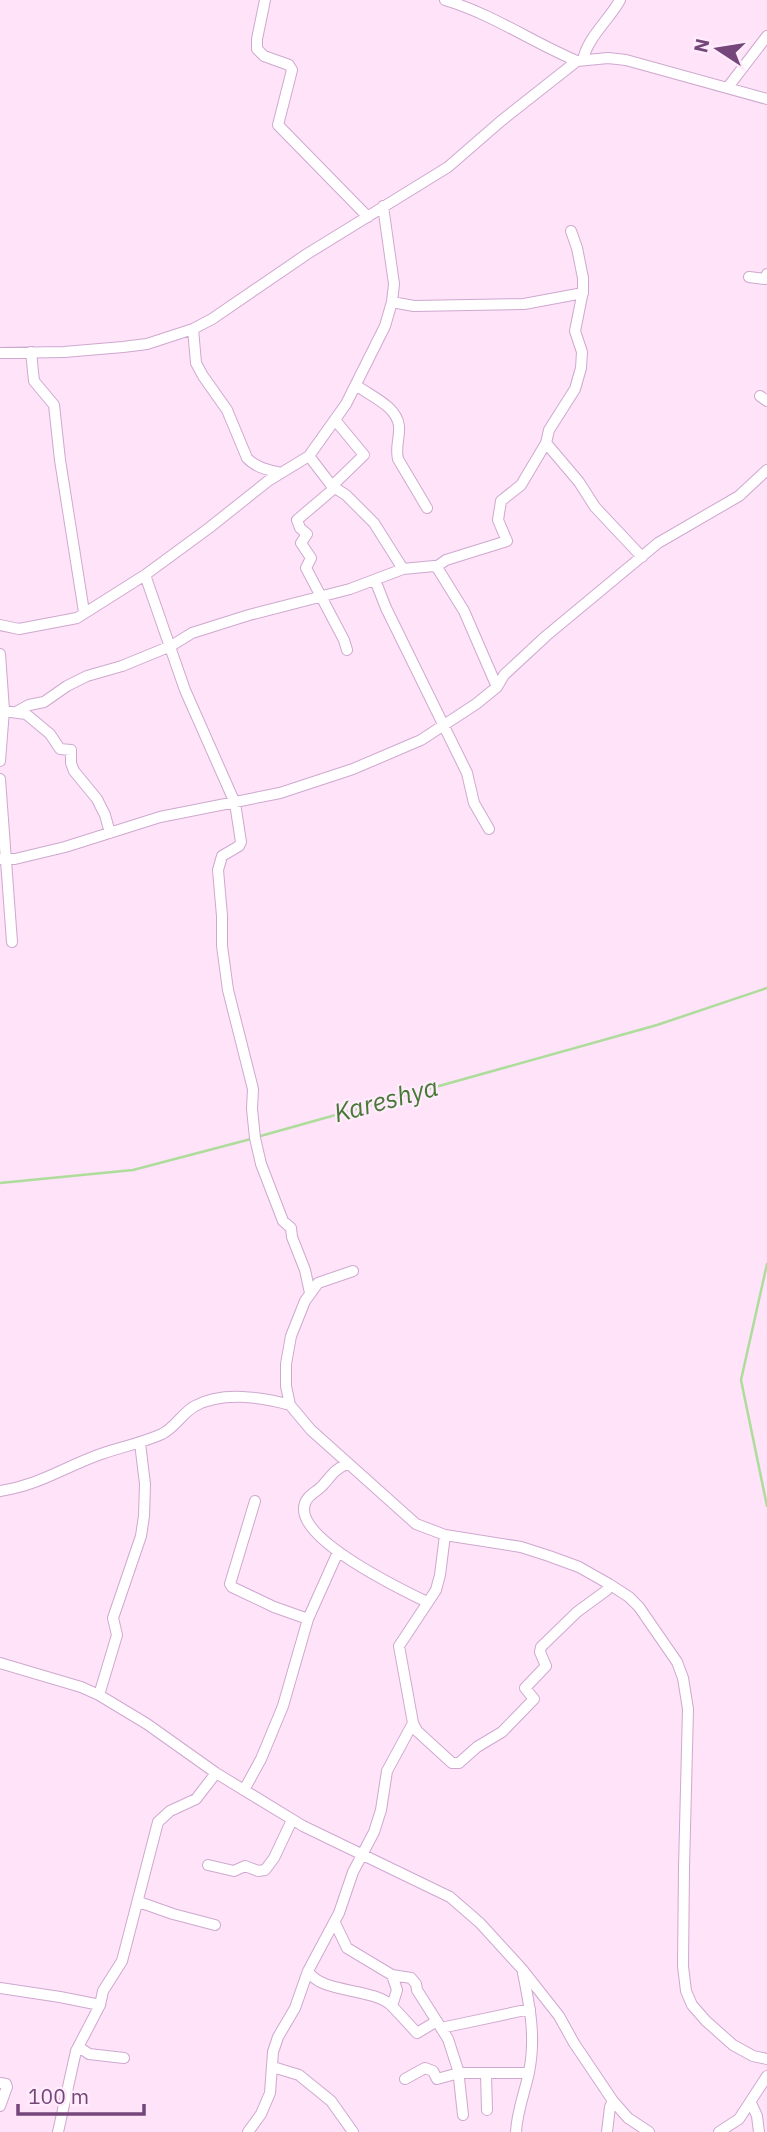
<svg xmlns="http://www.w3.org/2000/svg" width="767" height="2132" font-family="'IBM Plex Sans',sans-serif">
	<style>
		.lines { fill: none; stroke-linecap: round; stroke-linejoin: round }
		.stream { stroke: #addc9b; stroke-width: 2.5 }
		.minor-casing { stroke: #cfa8cf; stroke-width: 12 }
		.minor { stroke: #fff; stroke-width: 10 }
		.labels { text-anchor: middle; stroke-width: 5; stroke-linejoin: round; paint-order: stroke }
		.water-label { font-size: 26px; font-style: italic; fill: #487836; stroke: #ffebfc }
	</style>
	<rect width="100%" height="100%" fill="#fee3f9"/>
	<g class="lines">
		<path class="stream" d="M257 1137 657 1025 767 988
			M0 1183 133 1170 251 1139
			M767 1264 741 1380 767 1506"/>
		<defs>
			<path id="minor" d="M265 0 257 39V49L264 56 289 65 292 70 278 125 368 217
				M445 0C492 14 532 42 577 61
				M583 60C587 38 609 20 620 0
				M728 87 767 36
				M571 231 577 248 583 278V291L575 331 582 352 581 368 575 389 549 430 546 443 579 482 595 507 642 557
				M749 277 765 279 767 274
				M392 302 414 306 524 304 583 293
				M193 329 196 363 203 376 227 410 247 458C256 468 269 470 281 473
				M31 352 34 381 54 405 60 460 84 612
				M0 353 64 352 123 347 147 344 193 329 212 319 307 254 448 167 501 121 577 61 608 58 626 60 767 99
				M356 385C370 396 397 406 399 426 400 438 395 447 398 459L427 508
				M760 396 767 401
				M335 420 364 455 332 486 331 491 297 520 300 528 307 534 301 543 311 558 306 568 344 640 347 650
				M309 456 332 486 346 495 374 523 403 569 434 566 438 569 464 611 497 687
				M436 567 446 560 507 541 498 520 501 501 521 485 546 443
				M145 575 185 690 235 803 241 842 239 846 222 856 218 870 222 916V946L228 990 253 1089 252 1109 255 1138 261 1164 283 1221 291 1228 292 1237 305 1270 310 1293
				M375 580 386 608 467 773 474 803 489 829
				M0 625 19 629 77 618 145 575 209 528 268 481 309 456 346 404 385 326 392 302 394 284 383 206
				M0 654 4 710 0 761
				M4 711 26 714 50 734 60 749 71 750V763L74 771 97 799 105 815 110 833
				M18 711 29 705 44 702 67 686 87 676 122 666 171 646 192 633 249 615 350 589 403 569
				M0 779 12 942
				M0 859H15L65 847 160 817 280 793 353 769 421 740 476 704 497 687 504 675 546 636 658 543 739 496 767 470
				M353 1271 318 1283 305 1301 291 1336 286 1364V1386L290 1405 311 1430 416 1524 445 1535 521 1547 549 1556 579 1567 609 1584 629 1597 639 1607 677 1662 683 1678 688 1709 684 1868 683 1966 686 1991 692 2005 706 2021 733 2045 753 2056 767 2059
				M347 1464C335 1469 332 1475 323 1485 316 1493 304 1496 304 1509 303 1542 400 1589 427 1602
				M0 1491C40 1485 64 1467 101 1454 121 1447 142 1443 162 1434 176 1427 182 1413 195 1406 222 1391 262 1397 290 1405
				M255 1501 230 1584 232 1587 274 1607 308 1619
				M0 1663 81 1687 99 1695 147 1724 216 1773 303 1826 450 1897 480 1923 522 1969 559 2016 574 2043 613 2101 628 2118 649 2132
				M99 1695 117 1635 113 1618 141 1536 144 1516 145 1484 140 1443
				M413 1723 417 1731 452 1763H459L477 1747 502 1732 534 1699 525 1688 546 1666 540 1652 541 1647 577 1612 607 1590 609 1584
				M244 1790 261 1759 283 1706 308 1619 338 1552
				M208 1865 234 1871 245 1866 258 1871 265 1870 274 1858 292 1820
				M139 1902 173 1914 215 1925
				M335 1923 347 1948 392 1975 411 1978 416 1984 417 1990 448 2039 459 2073H529
				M308 1971C321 1994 372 1987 392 2006
				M392 1975 397 1990 392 2006 417 2033 437 2021
				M0 1988 60 1997 100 2005
				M441 2028 530 2009
				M79 2047 89 2054 124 2058
				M273 2067 299 2075 331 2101 353 2132
				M460 2074 459 2078 463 2115
				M486 2074 487 2110
				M405 2079 425 2068 433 2071 437 2079 459 2073
				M0 2083 6 2084 7 2087 0 2106
				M751 2103 757 2116 759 2132
				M58 2132 76 2051 100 2005 103 1991 122 1961 158 1822 170 1811 196 1799 216 1773
				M248 2132 261 2114 270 2093 273 2052 278 2037 295 2008 308 1971 339 1913 353 1872 374 1832 381 1810 387 1771 413 1723 399 1646 436 1590 440 1575 445 1535
				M516 2132C517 2111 525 2092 529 2072 536 2038 530 2007 523 1973
				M607 2132 610 2107 613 2101
				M719 2132 739 2119 767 2076"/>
		</defs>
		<use href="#minor" class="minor-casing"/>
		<use href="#minor" class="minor"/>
	</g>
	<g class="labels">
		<g class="water-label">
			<text transform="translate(386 1100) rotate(-15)" y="9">Kareshya</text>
		</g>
	</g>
	<g transform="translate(718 49) rotate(282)" stroke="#ffebfc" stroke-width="5" paint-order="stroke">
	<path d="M0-5L12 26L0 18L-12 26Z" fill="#754679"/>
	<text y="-10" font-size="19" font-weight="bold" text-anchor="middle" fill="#754679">N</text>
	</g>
	<path d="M18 2104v10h126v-10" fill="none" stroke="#754679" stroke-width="3.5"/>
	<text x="28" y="2104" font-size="21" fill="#754679" stroke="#ffebfc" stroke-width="5" paint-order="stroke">100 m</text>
</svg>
